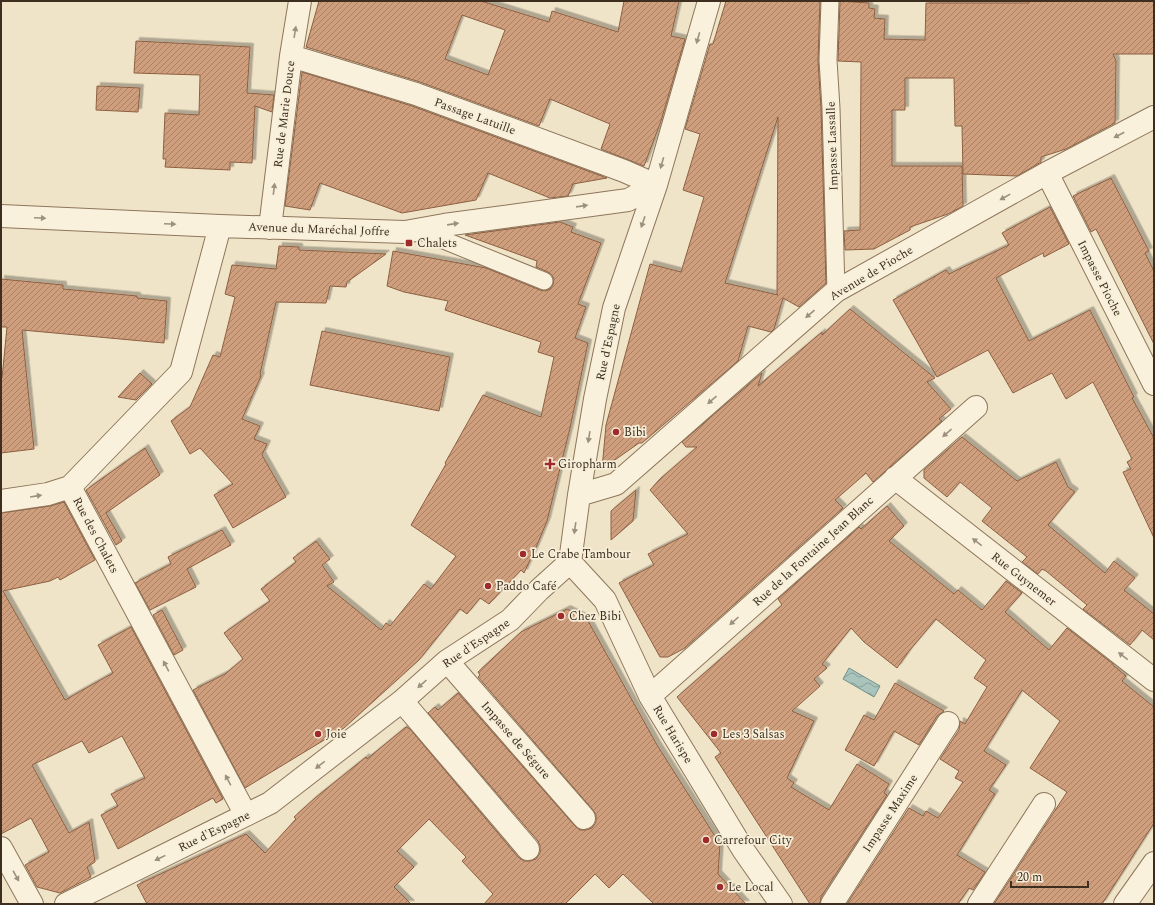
<svg xmlns="http://www.w3.org/2000/svg" width="1155" height="905" font-family="Spectral,serif">
	<style>
		.water { fill: url(#water-waves); stroke: #6f938a }
		.building { fill: url(#building-hatch); stroke: #8d5f41; fill-rule: evenodd; filter: url(#shadow) }
		.lines { fill: none; stroke-linecap: round; stroke-linejoin: round }
		.pedestrian-casing { stroke: #8d765c; stroke-width: 19 }
		.minor-casing { stroke: #8d765c; stroke-width: 24 }
		.pedestrian { stroke: #faf1dc; stroke-width: 17 }
		.minor { stroke: #faf1dc; stroke-width: 22 }
		.oneway { fill: #9c907e }
		.poi-dot { fill: #9e2a2b; stroke: #f7eed8; stroke-width: 1.5 }
		.labels { text-anchor: middle; stroke-width: 3.5; stroke-linejoin: round; paint-order: stroke }
		.street-label { font-size: 12px; fill: #3d2e20; stroke: #f7eed8 }
		.poi-label { font-size: 12px; fill: #3d2e20; stroke: #f7eed8; text-anchor: start }
	</style>
	<defs>
		<pattern id="water-waves" width="16" height="10" patternUnits="userSpaceOnUse"><rect width="16" height="10" fill="#a9c4bc"/><path d="M0 5q4-4 8 0t8 0" fill="none" stroke="#8ba098"/></pattern>
		<pattern id="building-hatch" width="6" height="6" patternUnits="userSpaceOnUse"><rect width="6" height="6" fill="#cf9f7d"/><path d="M-1 1l2-2M0 6l6-6M5 7l2-2" fill="none" stroke="#a98266"/></pattern>
		<filter id="shadow"><feDropShadow dx="3.5" dy="-3.5" stdDeviation="0" flood-color="#0004"/></filter>
	</defs>
	<rect width="100%" height="100%" fill="#f0e4c8"/>
	<path class="water" d="M849 668 880 686 874 697 843 679Z"/>
	<path class="building" d="M319 1H481L549 22 552 11 618 32 624 1H679L671 36 685 39 661 121 644 166 601 149 610 124 550 99 539 126 420 82 306 47ZM462 15 505 30 488 75 445 59Z
		M726 1H820L818 61 821 108 826 283 799 307 783 298 774 329 771 332 748 326 738 361 642 443H639L602 469 606 425 650 264 681 272 704 197 683 190 700 134 685 129 710 44H713ZM778 117 777 294 778 295 725 283Z
		M840 1 869 3V8L875 9 874 18 885 19 884 39 925 40 926 3H1029V1H1154V54H1113L1116 61 1115 123 1066 149 1041 157V162L1017 176 963 174 962 126H955L954 78H905V110H892V166H962L963 206 948 214 910 227V230L874 249 845 250 844 231 860 230 861 62 838 61Z
		M136 41 250 47 247 93 274 95 272 112 255 106 252 163 230 162V170L165 167 166 159H163L165 113 199 115 200 75 134 73Z
		M302 72 412 106 607 178 573 184 568 196 550 198 488 173 476 200 402 213 320 183 310 210 285 206Z
		M97 86 140 88 138 112 96 110Z
		M1111 178 1149 251 1145 253 1154 271V344L1096 229 1091 232 1073 196Z
		M1050 207 1069 244 1044 257 1043 253 996 278 1029 341 1090 310 1134 397 1132 398 1154 438V538L1123 472 1131 469 1127 462 1132 459 1093 382 1066 399 1052 373 1013 393 988 350 937 377 893 300 946 270 949 274 1009 245 1002 233Z
		M560 222 573 227 571 232 601 243 578 304 586 307 575 338 588 343 570 428 547 521 537 545 524 573 521 570 489 604 480 598 467 614 460 609 419 660 344 728 245 788 193 690 225 674 243 659 224 633 270 601 261 589 296 562 293 558 316 541 330 559 322 565 334 582 327 586 381 630 386 623 390 626 424 584 431 589 456 556 411 525 446 464 445 463 483 395 541 417 554 357 538 352 541 342 445 310 448 301 404 292 387 286 393 251 486 268 540 290 546 291 550 289 553 285 554 279 552 275 548 272 536 267 537 261 465 235Z
		M279 246 299 247V250L386 254 347 282 346 287 330 286 326 303 276 302 260 374 261 376 242 419 260 426 254 439 267 444 262 455 286 497 233 528 214 495 233 484 200 448 190 454 171 421 190 407 213 355 220 357 235 297 225 294 232 265 276 269Z
		M1 279 63 285V289L137 296V298L167 301 164 343 22 330 34 449 1 453V378H2L7 327H1Z
		M850 309 935 378 927 382 951 409 939 419 942 421 873 482 866 473 835 500 843 508 685 648 668 657H660L619 583 654 565 648 554 688 534 650 490 660 479 697 447H686L682 442 762 373 758 386 822 332V335Z
		M322 331 450 357 439 411 310 385Z
		M140 373 152 384 136 400 118 397Z
		M962 437 1017 481 1056 462 1068 487 1075 492 1048 525 1105 573 1114 561 1135 578 1124 590 1154 614V640L1142 630 1130 645 1083 609 1087 605 1046 571 1042 569 1038 574 1022 562 1027 557 982 521 992 508 960 482 947 497 924 478V470Z
		M145 448 160 475 106 513 122 541 116 545 86 490Z
		M636 490 633 521 611 540V511Z
		M64 502 95 560 60 580 58 577 50 581 3 591 65 700 113 673 98 645 131 627 223 799 216 803 213 798 118 849 101 815 118 806 111 794 145 778 122 736 89 753 82 741 32 765 69 833 89 822 95 862 87 867 91 877 60 893 37 887 25 865 49 852 31 818 1 834V513L50 506Z
		M887 506 904 526 889 541 954 594 958 590 982 610 1006 581 1022 593 1005 612 1028 632 1049 650 1067 628 1113 664V665L1126 676 1122 681 1154 707V823L1102 904H994L1067 792 1030 768 1060 721 1022 690 984 751 1006 765 989 790 995 794 957 855 985 872 973 890 969 888 958 904H847L909 808 923 816 926 811 938 818 963 782 955 778 959 771 940 759 959 730 960 721 965 724 987 687 974 678 986 660 936 619 909 651 897 668 864 642 851 628 822 664 827 668 814 679 820 686 792 711 814 721 787 778 794 783 791 787 829 810 857 764 889 784 884 793 887 795 821 897 820 904H810L715 757 721 753 677 697 782 605 778 599 859 527 861 529Z
		M222 530 231 545 187 569 196 587 150 610 135 583 171 564 168 557Z
		M567 609 587 619 657 745 720 844 718 874 746 904H654L623 874 609 888 595 874 565 904H484L493 894 462 861 466 857 429 819 397 851 414 867 394 887 411 904H147L137 885 246 834 265 853 296 819 294 817 315 798 366 757 367 759 406 727 410 729 518 857 524 861H530L536 859 540 853V846L538 841 428 713 435 707 438 710 458 693 575 826 580 830H586L592 828 596 822V815L593 810 478 677 480 675 478 672 521 632Z
		M162 610 183 650 174 655 153 615Z
		M895 683 944 711 937 716 919 745 894 731 874 766 845 750 864 715 874 720Z"/>
	<g class="lines">
		<defs>
			<path id="pedestrian" d="M830 1 828 60 831 108 836 291
				M419 230 544 281"/>
			<path id="minor" d="M291 56 416 94 624 171 656 185
				M1047 173 1154 384
				M1 216 220 226 405 232 444 225 628 200 656 185
				M270 228 291 56 300 1
				M895 478 1154 680
				M70 487 246 815
				M579 495 616 484 836 291 1047 173 1154 117
				M1 501 48 494 70 487 181 372 220 226
				M570 562 605 600 650 696 744 851 781 904
				M447 661 584 818
				M650 696 976 407
				M402 701 528 849
				M1 848 32 904
				M66 904 270 803 402 701 447 661 510 620 539 590 570 562 579 495 595 399 614 308 656 185 709 1
				M832 904 948 723
				M979 904 1044 804
				M1125 904 1154 863"/>
		</defs>
		<use href="#pedestrian" class="pedestrian-casing"/>
		<use href="#minor" class="minor-casing"/>
		<use href="#pedestrian" class="pedestrian"/>
		<use href="#minor" class="minor"/>
	</g>
	<defs><path id="oneway-solid" d="M-6-.8H1V-3.2L6.5 0L1 3.2V.8H-6Z"/></defs>
	<g class="oneway">
		<use href="#oneway-solid" transform="translate(295 32) rotate(-81)"/>
		<use href="#oneway-solid" transform="translate(698 38) rotate(106)"/>
		<use href="#oneway-solid" transform="translate(1119 135) rotate(152)"/>
		<use href="#oneway-solid" transform="translate(662 163) rotate(106)"/>
		<use href="#oneway-solid" transform="translate(274 189) rotate(-83)"/>
		<use href="#oneway-solid" transform="translate(1005 197) rotate(151)"/>
		<use href="#oneway-solid" transform="translate(582 206) rotate(-8)"/>
		<use href="#oneway-solid" transform="translate(40 218) rotate(3)"/>
		<use href="#oneway-solid" transform="translate(643 222) rotate(109)"/>
		<use href="#oneway-solid" transform="translate(170 224) rotate(3)"/>
		<use href="#oneway-solid" transform="translate(453 224) rotate(-8)"/>
		<use href="#oneway-solid" transform="translate(810 314) rotate(139)"/>
		<use href="#oneway-solid" transform="translate(712 400) rotate(139)"/>
		<use href="#oneway-solid" transform="translate(947 433) rotate(139)"/>
		<use href="#oneway-solid" transform="translate(589 437) rotate(99)"/>
		<use href="#oneway-solid" transform="translate(36 496) rotate(-9)"/>
		<use href="#oneway-solid" transform="translate(575 528) rotate(98)"/>
		<use href="#oneway-solid" transform="translate(977 542) rotate(-142)"/>
		<use href="#oneway-solid" transform="translate(734 621) rotate(138)"/>
		<use href="#oneway-solid" transform="translate(1123 656) rotate(-142)"/>
		<use href="#oneway-solid" transform="translate(166 666) rotate(-118)"/>
		<use href="#oneway-solid" transform="translate(422 684) rotate(138)"/>
		<use href="#oneway-solid" transform="translate(320 765) rotate(142)"/>
		<use href="#oneway-solid" transform="translate(228 780) rotate(-118)"/>
		<use href="#oneway-solid" transform="translate(160 858) rotate(154)"/>
		<use href="#oneway-solid" transform="translate(16 876) rotate(61)"/>
	</g>
	<g class="poi-dot">
		<rect x="405" y="239" width="8" height="8" rx="2"/>
		<circle cx="616" cy="432" r="4"/>
		<path d="M548 458h4v4h4v4h-4v4h-4v-4h-4v-4h4z"/>
		<circle cx="523" cy="554" r="4"/>
		<circle cx="488" cy="586" r="4"/>
		<circle cx="561" cy="616" r="4"/>
		<circle cx="318" cy="734" r="4"/>
		<circle cx="714" cy="734" r="4"/>
		<circle cx="706" cy="840" r="4"/>
		<circle cx="720" cy="887" r="4"/>
	</g>
	<g class="labels">
		<g class="street-label">
			<text transform="translate(284 114) rotate(-83)" y="4">Rue de Marie Douce</text>
			<text transform="translate(475 116) rotate(20)" y="4">Passage Latuille</text>
			<text transform="translate(832 146) rotate(-92)" y="4">Impasse Lassalle</text>
			<text transform="translate(319 229) rotate(2)" y="4">Avenue du Maréchal Joffre</text>
			<text transform="translate(871 273) rotate(-31)" y="4">Avenue de Pioche</text>
			<text transform="translate(1100 278) rotate(63)" y="4">Impasse Pioche</text>
			<text transform="translate(608 342) rotate(-78)" y="4">Rue d'Espagne</text>
			<text transform="translate(96 535) rotate(62)" y="4">Rue des Chalets</text>
			<text transform="translate(813 551) rotate(-42)" y="4">Rue de la Fontaine Jean Blanc</text>
			<text transform="translate(1024 579) rotate(38)" y="4">Rue Guynemer</text>
			<text transform="translate(476 643) rotate(-34)" y="4">Rue d'Espagne</text>
			<text transform="translate(673 734) rotate(59)" y="4">Rue Harispe</text>
			<text transform="translate(516 740) rotate(49)" y="4">Impasse de Ségure</text>
			<text transform="translate(890 813) rotate(-57)" y="4">Impasse Maxime</text>
			<text transform="translate(214 831) rotate(-26)" y="4">Rue d'Espagne</text>
		</g>
		<g class="poi-label">
			<text x="417" y="247">Chalets</text>
			<text x="624" y="436">Bibi</text>
			<text x="558" y="468">Giropharm</text>
			<text x="531" y="558">Le Crabe Tambour</text>
			<text x="496" y="590">Paddo Café</text>
			<text x="569" y="620">Chez Bibi</text>
			<text x="326" y="738">Joie</text>
			<text x="722" y="738">Les 3 Salsas</text>
			<text x="714" y="844">Carrefour City</text>
			<text x="728" y="891">Le Local</text>
		</g>
	</g>
	<rect width="1155" height="905" fill="none" stroke="#3d2e20" stroke-width="4"/>
	<path d="M1011 881v6h77v-6" fill="none" stroke="#3d2e20" stroke-width="2"/>
	<text x="1017" y="881" font-size="12" fill="#3d2e20" stroke="#f7eed8" stroke-width="3" paint-order="stroke">20 m</text>
</svg>
